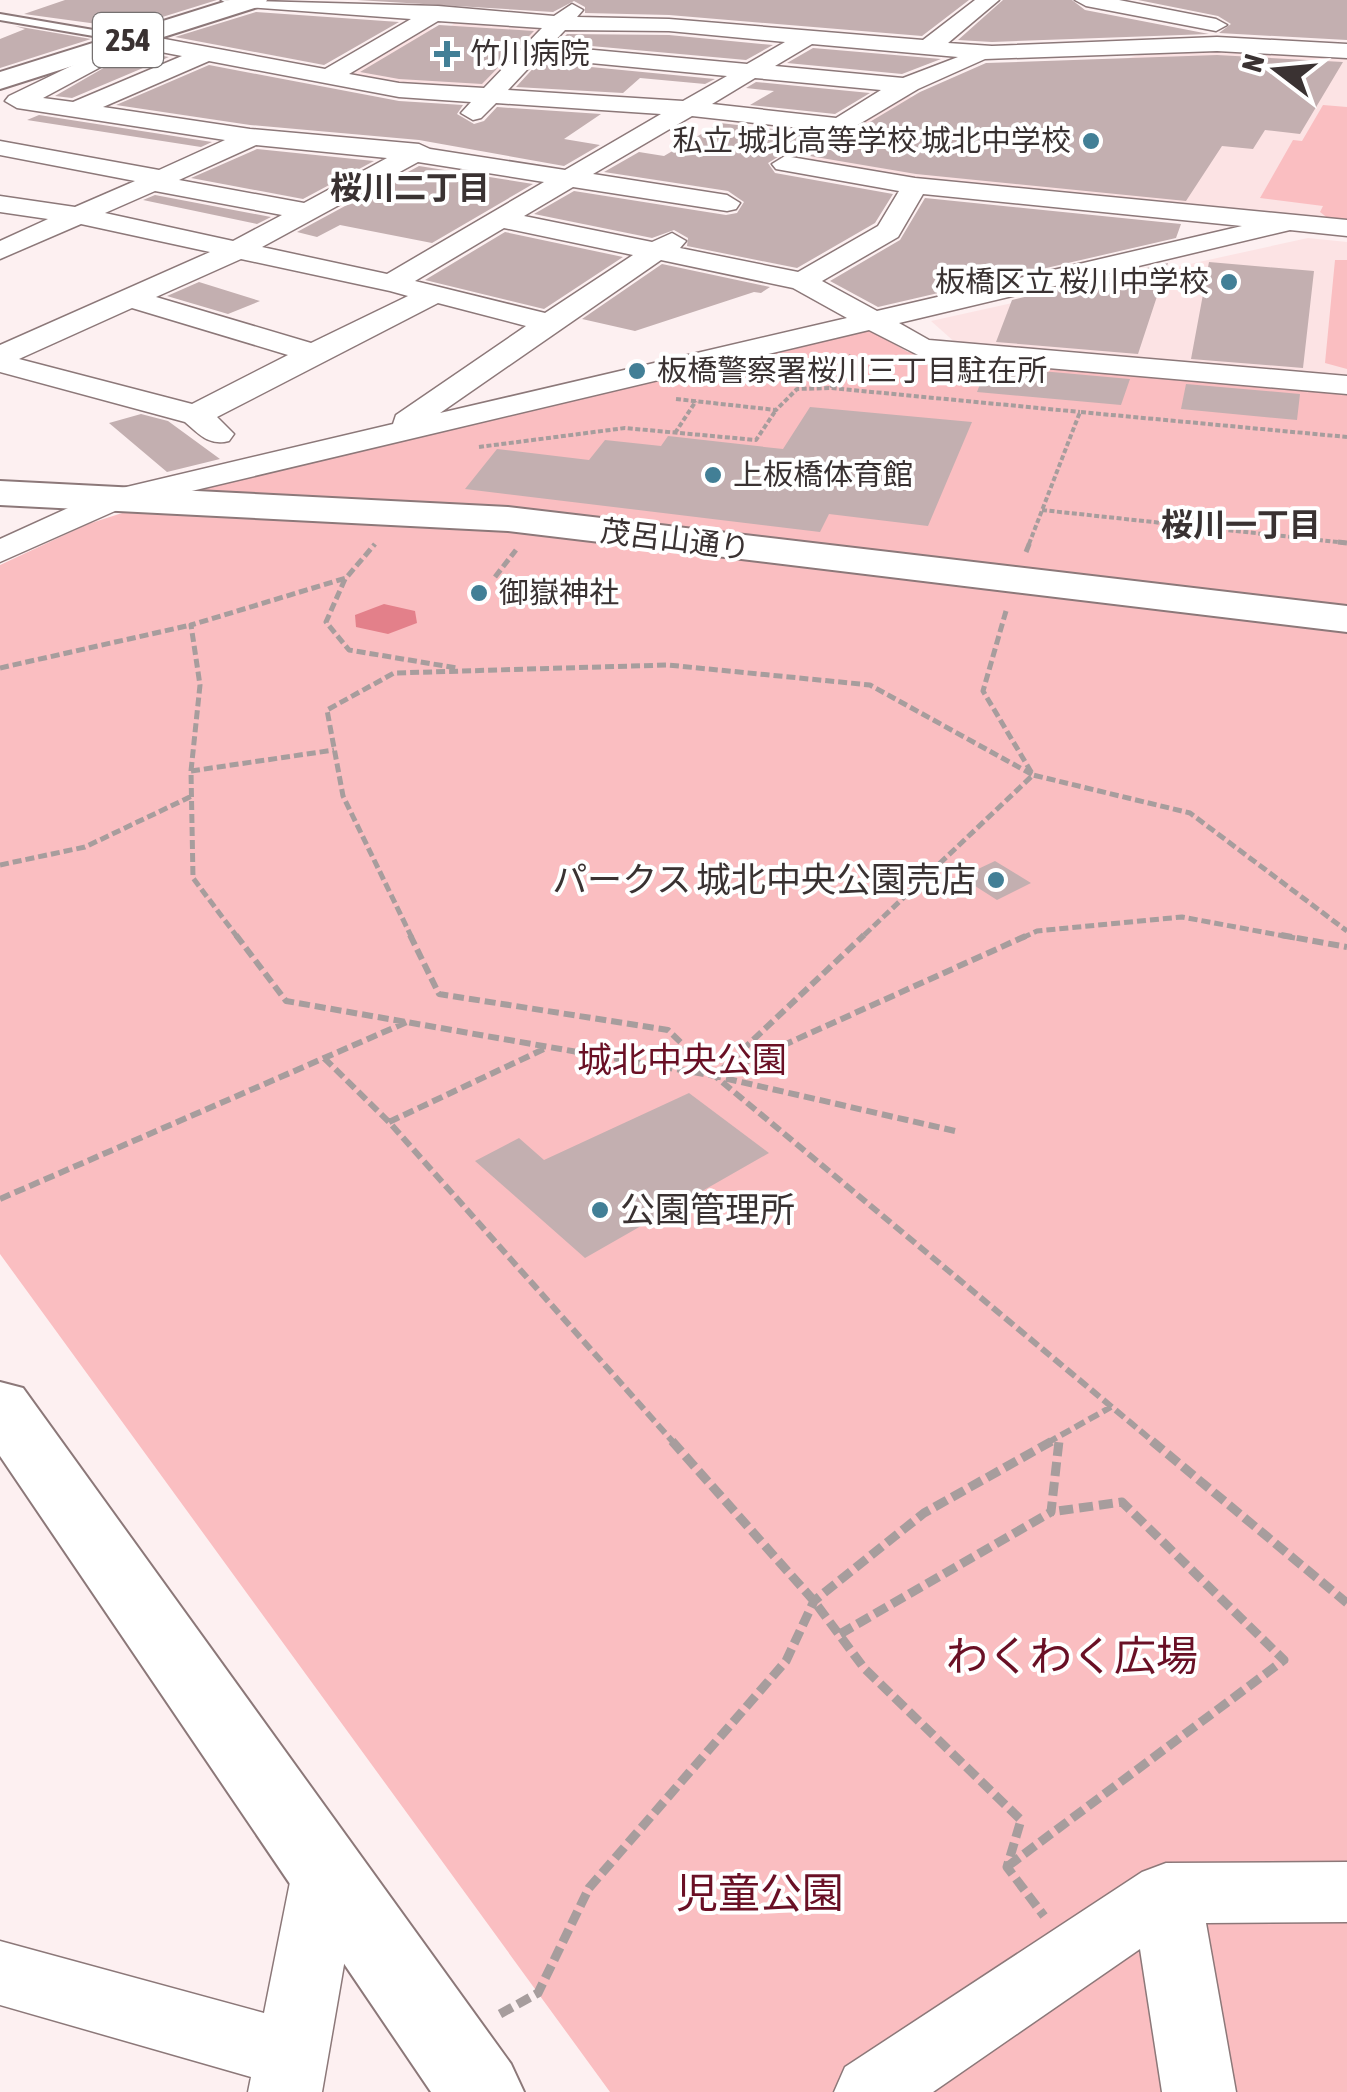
<svg xmlns="http://www.w3.org/2000/svg" width="1347" height="2092" font-family="'Asap Condensed','Noto Sans JP',sans-serif">
	<style>
		.built { fill: #fce3e4 }
		.green { fill: #fabec1 }
		.water { fill: #e3808a }
		.building { fill: #c3afb0 }
		.lines { fill: none; stroke-linecap: round; stroke-linejoin: round }
		.lane-casing { stroke: #8c7879; stroke-width: 4 }
		.street-casing { stroke: #8c7879; stroke-width: 3 }
		.secondary-casing { stroke: #8c7879; stroke-width: 4 }
		.highway-casing { stroke: #8c7879; stroke-width: 4 }
		.path-far3 { stroke: #a79d9d; stroke-width: 4; stroke-dasharray: 5 2.5; stroke-linecap: butt }
		.path-far2 { stroke: #a79d9d; stroke-width: 5; stroke-dasharray: 9 4; stroke-linecap: butt }
		.path-far1 { stroke: #a79d9d; stroke-width: 6; stroke-dasharray: 11 5; stroke-linecap: butt }
		.path { stroke: #a79d9d; stroke-width: 9; stroke-dasharray: 14 6; stroke-linecap: butt }
		.lane { fill: #fff; fill-rule: evenodd }
		.street { fill: #fff; fill-rule: evenodd }
		.secondary { fill: #fff; fill-rule: evenodd }
		.highway { fill: #fff; fill-rule: evenodd }
		.poi-dot { fill: #427f96; stroke: #fff; stroke-width: 4 }
		.labels { text-anchor: middle; stroke-width: 8; stroke-linejoin: round; paint-order: stroke }
		.far-poi-label { font-size: 30px; fill: #3a3232; stroke: #fff; text-anchor: start }
		.far-street-label { font-size: 30px; fill: #3a3232; stroke: #fff }
		.shield { fill: #fff; stroke: #757070; stroke-width: 2.5 }
		.shield-label { font-size: 32px; font-weight: bold; fill: #3a3232 }
		.far-neighbourhood-label { font-size: 32px; font-weight: bold; fill: #3a3232; stroke: #fff }
		.poi-label { font-size: 35px; fill: #3a3232; stroke: #fff; text-anchor: end }
		.park-label { font-size: 35px; fill: #6a1025; stroke: #fff }
		.near-park-label { font-size: 42px; fill: #6a1025; stroke: #fff }
	</style>
	<rect width="100%" height="100%" fill="#fdf0f1"/>
	<path class="built" d="M460 19 544 27 478 91 339 78 420 28 446 30Z
		M1163 48 1347 56V223L944 185 808 160 905 95 956 108Z
		M1308 238 1347 242V378L958 345 931 321Z"/>
	<path class="green" d="M1323 105 1347 107V221L1329 219 1320 212 1323 206 1260 198 1293 140 1302 141Z
		M1335 260H1347V369L1325 363Z
		M866 328 908 352 1347 392V2092H610L0 1254V565L88 524 203 487Z"/>
	<path class="water" d="M384 604 415 611 417 623 388 634 356 627 355 615Z"/>
	<path class="building" d="M65 0H217L127 28 24 14Z
		M357 0H969L922 36 669 15 585 13V7L574 1 553 12Z
		M1003 0H1072L1085 10 1209 34 992 42 958 40Z
		M1138 0H1347V40L1219 33 1231 24 1218 16Z
		M256 12 399 22 324 65 175 37Z
		M439 25 534 31 482 84 399 79 360 72Z
		M15 26 91 39 0 68V39L25 29Z
		M567 34 669 35 773 45 746 60 558 43Z
		M813 48 941 59 902 74 787 63Z
		M133 51 169 57 72 98 55 96Z
		M1217 55 1343 62 1300 134 1265 130 1253 149 1222 146 1186 201 916 174 786 152 768 163 775 173 893 194 875 223 797 268 687 246 688 238 674 230 652 238 534 214 574 191 726 215 737 213 744 202 728 191 604 172 639 152 664 156 720 123 809 133 798 144 816 154 920 92 986 63Z
		M539 62 715 79 705 84 640 78 623 93 516 87Z
		M209 65 399 101 463 105 457 114 474 124 484 121 497 107 601 114 564 139 600 145 564 166 419 140 250 125 116 105Z
		M756 82 870 93 835 114 750 105 774 91 746 88Z
		M39 115 212 142 201 147 27 120Z
		M257 149 374 161 303 199 191 178Z
		M419 166 533 184 432 243 340 225 317 237 297 232Z
		M155 195 271 217 257 224 143 200Z
		M925 198 1181 224 1176 238 878 307 830 281 900 240Z
		M505 232 623 257 544 309 425 280Z
		M1209 262 1314 271 1303 368 1191 359Z
		M1168 263 1138 354 996 342 1012 300Z
		M662 264 770 287 761 293 754 292 635 331 582 319Z
		M199 282 260 301 228 314 167 296Z
		M987 366 1130 379 1121 405 977 392Z
		M1186 384 1300 394 1297 420 1181 409Z
		M810 407 972 422 928 526 829 514 820 532 465 489 497 449 589 460 605 440 661 446 668 436 783 449Z
		M141 414 168 421 220 459 167 472 109 423Z
		M995 861 1031 883 997 900 961 877Z
		M689 1093 769 1153 585 1258 475 1161 519 1138 544 1160Z"/>
	<g class="lines">
		<defs>
			<path id="lane" d="M0 14 111 33 117 36 111 39 0 20Z"/>
			<path id="street" d="M221 0 438 6 554 16 572 4 583 10 577 17 669 19 923 40 975 0H999L948 43 992 46 1217 37 1347 44V58L1217 51 985 59 918 89 814 151 802 144 818 130 692 116 593 174 727 195 740 203 736 209 727 211 573 187 524 216 652 242 672 233 686 241 680 248 798 272 878 226 899 191 776 169 772 164 785 156 915 178 1347 220V236L1290 230 899 323 929 340 1347 376V394L922 357 869 330 124 507 0 562V539L101 493 393 424 396 415 526 326 438 303 217 417 234 434 229 441C209 446 200 435 185 422L0 372V345L210 252 81 224 0 259V241L48 219 0 212V196L75 207 135 181 0 155V141L159 170 225 140 17 108 5 101 9 96 92 56 86 50 97 43 121 56 43 98 73 102 182 56 103 41 100 36 111 29 325 69 411 19 232 6ZM438 21 542 28 484 88 399 83 349 74ZM565 30 669 31 785 42 747 64 550 46ZM812 44 958 57 903 78 775 66ZM538 58 727 76 683 101 508 90ZM209 61 399 97 471 102 461 113 473 120 481 118 496 103 661 114 565 170 430 149 419 144 250 129 103 107ZM755 78 881 90 836 118 712 104ZM256 145 387 158 304 203 179 180ZM418 162 544 182 387 274 262 247ZM155 191 282 215 233 241 105 213ZM923 194 1242 226 877 311 822 281 898 237ZM504 228 633 255 545 313 415 281ZM241 259 390 291 408 296 311 343 156 297ZM661 260 793 288 847 318 440 413ZM132 308 288 355 192 404 19 359Z
				M1075 0H1119L1216 19 1227 25 1216 31 1086 6Z
				M326 1842 350 1851 360 1872 322 2092H248L251 2077 0 2005V1941L264 2013 292 1872 302 1851Z
				M1347 1862V1922L1206 1923 1236 2092H1162L1140 1949 933 2092H834L845 2067 1142 1872 1166 1863Z"/>
			<path id="secondary" d="M0 481 508 507 1347 606V632L508 531 0 505Z
				M0 1382 23 1388 511 2064 524 2092H431L0 1456Z"/>
			<path id="highway" d="M230 0H267L264 5 0 89V72Z"/>
		</defs>
		<use href="#lane" class="lane-casing"/>
		<use href="#street" class="street-casing"/>
		<use href="#secondary" class="secondary-casing"/>
		<use href="#highway" class="highway-casing"/>
		<path class="path-far3" d="M831 388 851 355
			M676 399 776 410 797 389 831 388 1080 412
			M675 433 696 401
			M479 447 625 428 756 440 776 410
			M1042 510 1347 543
			M1029 544 1080 412 1347 437"/>
		<path class="path-far2" d="M1338 542 1347 543
			M1026 552 1030 542
			M495 577 516 550
			M345 579 326 622 349 650 457 668
			M1006 611 983 691 1033 775 1190 813 1347 931
			M0 668 191 625
			M191 771 334 750
			M0 865 85 847 192 796
			M238 938 193 878 191 771 200 685 191 625 346 578 375 544
			M412 938 343 796 327 710 394 673 668 665 870 685 1033 775 861 938
			M1022 938 1037 931 1182 917 1295 938"/>
		<path class="path-far1" d="M236 935 286 1001 715 1076 1155 1443
			M410 935 439 994 668 1030 715 1076 864 935
			M1281 935 1347 947
			M324 1058 389 1122 674 1443
			M389 1122 546 1048
			M955 1131 715 1076 1028 935
			M0 1199 407 1022
			M1047 1443 1111 1407"/>
		<path class="path" d="M672 1441 814 1601 864 1668 1021 1820 1007 1867 1044 1916
			M1152 1441 1347 1603
			M840 1634 1051 1512 1059 1441
			M1008 1866 1284 1660 1122 1502 1051 1512
			M500 2014 538 1993 589 1888 786 1661 814 1601 924 1513 1052 1441"/>
		<use href="#lane" class="lane"/>
		<use href="#street" class="street"/>
		<use href="#secondary" class="secondary"/>
		<use href="#highway" class="highway"/>
	</g>
	<g class="poi-dot">
		<path d="M442 39h10v10h10v10h-10v10h-10v-10h-10v-10h10z"/>
		<circle cx="1091" cy="141" r="10"/>
		<circle cx="1229" cy="282" r="10"/>
		<circle cx="637" cy="371" r="10"/>
		<circle cx="713" cy="475" r="10"/>
		<circle cx="479" cy="593" r="10"/>
		<circle cx="996" cy="880" r="10"/>
		<circle cx="600" cy="1210" r="10"/>
	</g>
	<g class="labels">
		<g class="far-poi-label">
			<text x="470" y="64">竹川病院</text>
			<text x="1071" y="151" text-anchor="end">私立 城北高等学校 城北中学校</text>
			<text x="1209" y="292" text-anchor="end">板橋区立 桜川中学校</text>
			<text x="657" y="381">板橋警察署桜川三丁目駐在所</text>
			<text x="733" y="485">上板橋体育館</text>
			<text x="499" y="603">御嶽神社</text>
		</g>
		<g class="far-street-label">
			<text transform="translate(675 540) rotate(7)" y="10">茂呂山通り</text>
		</g>
		<rect class="shield" x="93" y="13" width="70" height="54" rx="8"/>
		<g class="shield-label">
			<text x="128" y="51">254</text>
		</g>
		<g class="far-neighbourhood-label">
			<text x="410" y="199">桜川二丁目</text>
			<text x="1241" y="536">桜川一丁目</text>
		</g>
		<g class="poi-label">
			<text x="976" y="892">パークス 城北中央公園売店</text>
			<text x="620" y="1222" text-anchor="start">公園管理所</text>
		</g>
		<g class="park-label">
			<text x="682" y="1072">城北中央公園</text>
		</g>
		<g class="near-park-label">
			<text x="1072" y="1671">わくわく広場</text>
			<text x="760" y="1908">児童公園</text>
		</g>
	</g>
	<g transform="translate(1277 70) rotate(286)" stroke="#ffffff" stroke-width="8" paint-order="stroke">
	<path d="M0-8L18 38L0 25L-18 38Z" fill="#3a3232"/>
	<text y="-15" font-size="28" font-weight="bold" text-anchor="middle" fill="#3a3232">N</text>
	</g>
</svg>
